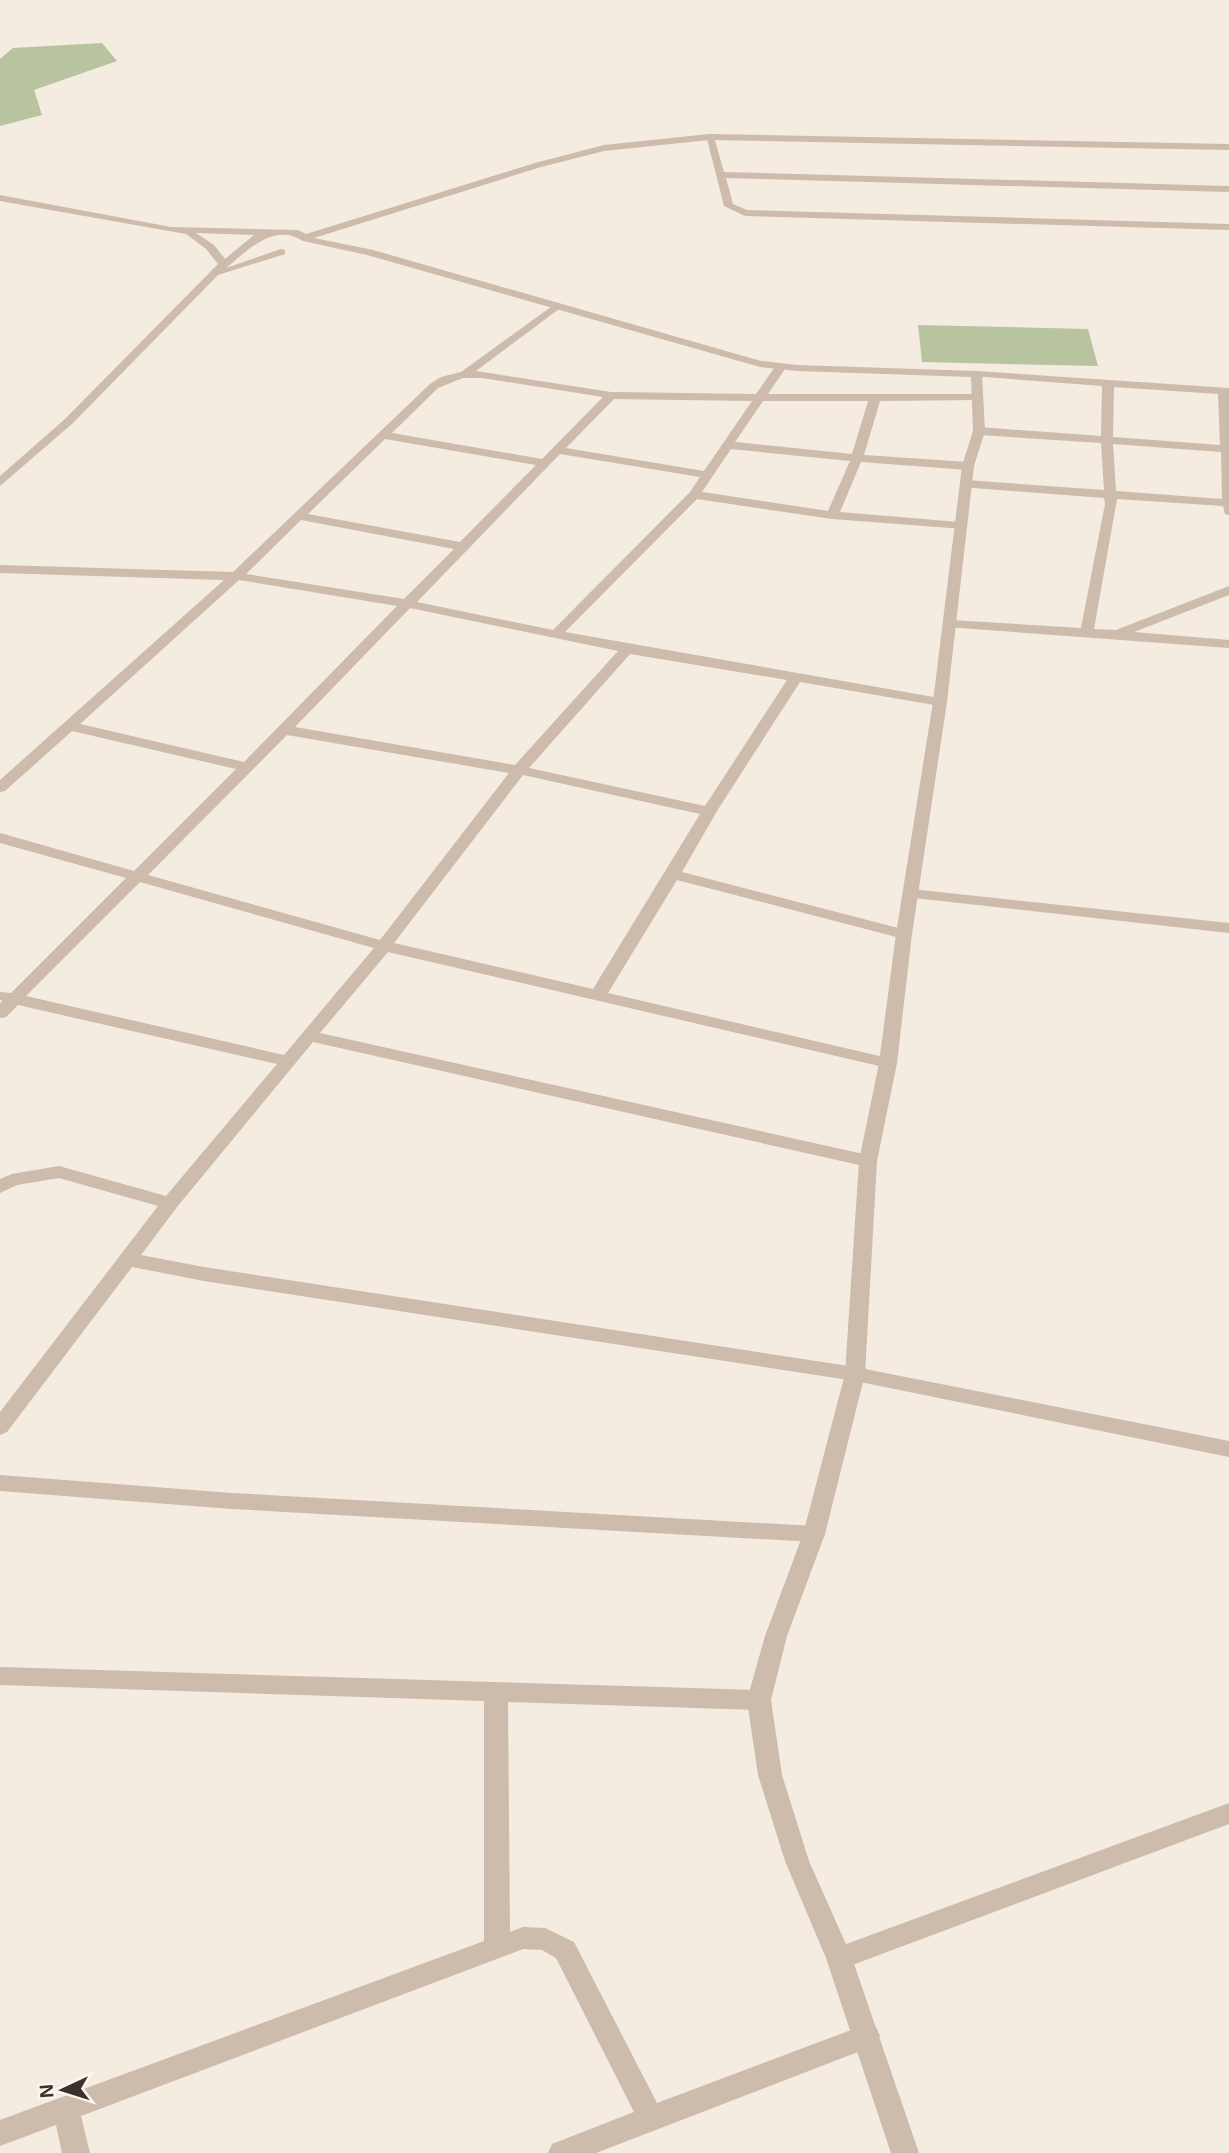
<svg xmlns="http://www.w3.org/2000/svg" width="1229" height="2153" font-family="Helvetica,sans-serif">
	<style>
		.green { fill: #b8c4a0 }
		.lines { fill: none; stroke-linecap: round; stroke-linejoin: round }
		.minor { fill: #cdbbac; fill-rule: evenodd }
		.tertiary { fill: #cdbbac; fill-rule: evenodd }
	</style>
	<rect width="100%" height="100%" fill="#f4ebe1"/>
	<path class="green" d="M102 43 117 61 34 90 42 115 0 126V59L13 48Z
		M918 325 1088 329 1098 366 922 362Z"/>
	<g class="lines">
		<path class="minor" d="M706 135 714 137 724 172 1229 186V192L726 178 733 204 747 210 1229 224V230L745 216 724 206Z
			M555 304 560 307 559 309 476 371 611 392 756 394 777 364 781 363 787 366 768 394H976L982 397 976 400 880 401 864 455 968 462 974 466 968 470 861 462 840 512 959 522 963 523V529L832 519 697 499 565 632 945 699 947 702 940 706 800 682 717 811 682 872 910 931 912 934 910 937 904 939 677 880 608 993 888 1058 897 1063 888 1068 388 952 320 1033 868 1155 877 1161 868 1167 313 1042 177 1207 141 1255 204 1267 855 1367 1229 1441V1457L855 1381 204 1281 132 1267 7 1432 0 1435V1412L158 1206 59 1178 17 1185 0 1193V1179L12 1174 59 1166 166 1196 277 1064 18 1005 6 1017 0 1018V1003L3 1001 0 1000V992L11 993 126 878 0 843V833L134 871 236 769 72 731 5 791 0 792V780L224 580 0 573V565L233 572 430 384 441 377 461 372ZM463 378H482L603 397 542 459 392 433 438 388ZM614 399 752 401 704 471 566 448ZM763 401H868L852 454 735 442ZM385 439 536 465 460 542 308 514ZM731 449 850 461 828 511 702 492ZM560 454 700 477 690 492 553 630 417 602ZM301 520 454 549 404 599 246 574ZM239 580 397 606 244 762 80 724ZM410 608 618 651 515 765 295 727ZM630 654 787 680 705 806 529 768ZM287 735 509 773 380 940 148 875ZM523 775 700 814 593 989 394 943ZM140 882 374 948 284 1055 26 996Z
			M976 371 1229 388V515L1225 514 1223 506 1117 499 1094 629 1116 630 1229 586V595L1134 632 1229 640V648L946 627V621L951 620 1081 628 1105 504 1104 498 961 487V481L965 480 1104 490 1101 443 979 435 973 431 979 427 1101 436 1102 386 972 376 970 374ZM1114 387 1218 394 1220 445 1113 437ZM1113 444 1221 452 1222 499 1116 491Z
			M911 889 1229 923V933L905 897 903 894Z
			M0 1475 232 1493 814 1526 822 1528 825 1534 822 1540 814 1542 232 1509 0 1491Z
			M0 1667 759 1690 767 1693 771 1700 767 1707 759 1710 508 1702 510 1932 523 1927 545 1928 574 1942 657 2103 867 2024 876 2027 880 2036 876 2045 596 2153H548L552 2144 634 2112 556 1958 542 1950 523 1949 81 2116 90 2153H62L56 2125 0 2146V2120L484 1941V1701L0 1685Z
			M1229 1803V1824L839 1970 830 1966 826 1958 830 1950Z"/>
		<path class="tertiary" d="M709 134 1229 144V150L709 140 604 151 541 167 314 238 373 250 761 361 797 365 976 371 982 374 985 431 974 466 947 702 912 934 897 1063 877 1161 865 1374 825 1534 787 1636 771 1700 782 1775 809 1861 852 1958 919 2153H891L826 1958 785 1861 758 1775 747 1700 765 1636 803 1534 845 1374 859 1161 879 1063 896 934 933 702 962 466 973 431 971 377 797 371 760 367 367 255 303 241C274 222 248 250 226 268L281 249 285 250V254L218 275 73 423 0 486V476L65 419 218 264 206 249 186 234 0 201V195L171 227 298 230 306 234 535 163 604 145ZM196 233 254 235 225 259 214 245Z"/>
	</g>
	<g transform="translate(63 2090) rotate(266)" stroke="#fbf5ee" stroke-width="5" paint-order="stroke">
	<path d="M0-5L12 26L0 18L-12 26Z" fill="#3b302b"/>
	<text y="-10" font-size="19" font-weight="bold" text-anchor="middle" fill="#3b302b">N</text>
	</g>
</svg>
